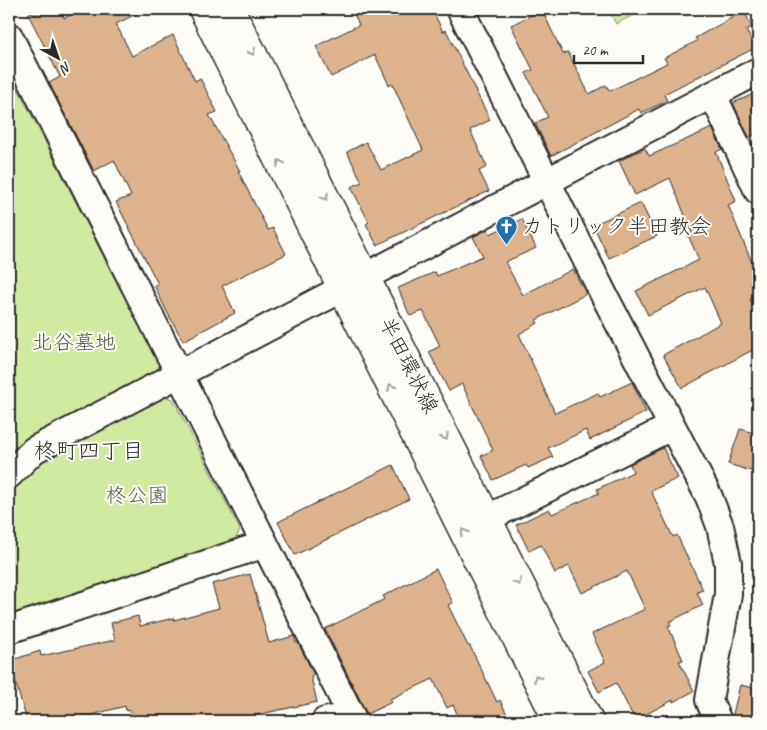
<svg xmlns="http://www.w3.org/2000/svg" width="767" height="730" font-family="Caveat,'Klee One',sans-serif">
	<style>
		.green { fill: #d0eaa0; stroke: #7e8a66 }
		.building { fill: #dcb38d; stroke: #2b2b2b }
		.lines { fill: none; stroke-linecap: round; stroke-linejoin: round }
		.street-casing { stroke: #2b2b2b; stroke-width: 30 }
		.secondary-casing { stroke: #2b2b2b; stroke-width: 31 }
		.street { stroke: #fdfcf7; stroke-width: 26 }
		.secondary { stroke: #fdfcf7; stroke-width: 28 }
		.oneway { stroke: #9e9e9b }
		.labels { text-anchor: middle; stroke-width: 4; stroke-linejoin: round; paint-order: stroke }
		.poi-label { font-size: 21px; fill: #2b2b2b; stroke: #fdfcf7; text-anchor: start }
		.park-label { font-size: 21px; fill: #545b48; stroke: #fdfcf7 }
		.street-label { font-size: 21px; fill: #2b2b2b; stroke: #fdfcf7 }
		.neighbourhood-label { font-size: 22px; fill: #2b2b2b; stroke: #fdfcf7 }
	</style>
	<rect width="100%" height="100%" fill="#fdfcf7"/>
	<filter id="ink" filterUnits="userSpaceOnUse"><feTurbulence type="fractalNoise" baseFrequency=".02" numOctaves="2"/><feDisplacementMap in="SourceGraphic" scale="10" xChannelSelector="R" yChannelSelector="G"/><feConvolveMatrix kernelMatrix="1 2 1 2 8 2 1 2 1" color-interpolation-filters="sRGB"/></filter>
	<g filter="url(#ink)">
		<path class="green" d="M608 9H644L616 24Z
			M9 71 159 365 153 376 9 458Z
			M163 396 173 399 240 530 235 540 14 618 9 614V496L27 470 49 456Z"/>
		<path class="building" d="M38 9H60L64 18 84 9H146L116 24 132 56 173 35 195 81 200 78 217 112 209 115 240 171H238L268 230 273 228 286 254 222 286 235 313 183 341 166 310 154 285 158 284 116 202 131 196 114 160 94 171 49 83 60 77 28 14Z
			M352 9H432L443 32 446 30 490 120 470 130 487 167 479 171 489 191 377 245 366 224 369 222 351 187 362 182 347 152 366 142 381 170 423 150 392 83 389 85 375 55 331 77 316 46 359 25Z
			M542 10 563 54 568 52 589 94 606 85 610 91 667 63 664 58 697 41 695 38 744 11 752 27 746 30 755 48 664 94 667 101 641 113 639 109 551 156 535 123 548 117 526 73 533 70 511 25Z
			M758 92V133L749 137 733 103Z
			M712 128 722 149 716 152 736 201 728 205 758 277V295L750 299 758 318V347L682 388 663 355 721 323 705 287 648 315 636 291 699 260 688 235 692 233 670 178 635 195 619 161 645 148 649 156Z
			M641 203 657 236 609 258 593 225Z
			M522 219 536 248 505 262 523 295 573 269 586 294 536 320 538 323 519 334 555 413 598 393 600 397 632 382 646 412 590 440 586 430 548 448 553 457 528 468 526 465 493 480 481 456 493 450 462 384 449 391 429 352 440 346 423 311 410 316 398 288 435 272 437 276 483 256 473 237 488 229 490 234Z
			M740 429 758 434V449L751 471 728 464Z
			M663 448 678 478 651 491 673 537 677 535 703 590 697 592 703 605 669 622 671 625 668 626 683 660 679 661 694 691 673 702V700L635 720 616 683 599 692 588 671 605 662 592 634 645 609 627 571 582 593 569 566 555 573 541 545 529 551 516 525 549 509 552 514 599 493 597 489 633 472 630 464Z
			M393 465 409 499 295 555 278 522Z
			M436 569 453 603 448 605 468 646H470L497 702 500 700 510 721H458L460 720 453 705 447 708 433 679 390 699 392 702 367 714 325 629 385 599 383 596Z
			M250 574 269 643 294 636 296 643 298 642 314 675 311 677 317 702 228 721H133L130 710 126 711 125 706 69 721H27L9 661 40 651 41 656 115 640 111 623 138 616 140 626 174 618V620L219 608 212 584Z
			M740 685 758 689V721H747L732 718Z"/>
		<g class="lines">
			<defs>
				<path id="street" d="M460 9 605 297 709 497 720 526 728 563V594L709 700 718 721
					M9 36 354 721
					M713 95 758 191
					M9 475 34 450 758 71
					M486 519 671 427
					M9 630 265 544
					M325 721 351 715"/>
				<path id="secondary" d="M203 9 558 721
					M230 9 589 721"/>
			</defs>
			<use href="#street" class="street-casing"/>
			<use href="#secondary" class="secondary-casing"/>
			<use href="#street" class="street"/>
			<use href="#secondary" class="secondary"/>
		</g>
		<defs><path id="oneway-chevron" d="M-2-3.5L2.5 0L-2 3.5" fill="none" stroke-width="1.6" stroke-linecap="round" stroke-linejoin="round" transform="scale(1.25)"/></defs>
		<g class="oneway">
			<use href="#oneway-chevron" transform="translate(252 52) rotate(63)"/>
			<use href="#oneway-chevron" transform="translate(280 163) rotate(-116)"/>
			<use href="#oneway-chevron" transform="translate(325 197) rotate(63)"/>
			<use href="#oneway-chevron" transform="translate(391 387) rotate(-117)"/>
			<use href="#oneway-chevron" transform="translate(445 437) rotate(63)"/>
			<use href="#oneway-chevron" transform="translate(464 532) rotate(-117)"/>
			<use href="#oneway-chevron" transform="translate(518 582) rotate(63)"/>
			<use href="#oneway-chevron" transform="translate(537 678) rotate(-117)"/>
		</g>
	</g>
	<defs>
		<symbol id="church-pin" viewBox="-11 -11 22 30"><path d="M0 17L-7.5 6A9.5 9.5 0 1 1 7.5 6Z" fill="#1f6fb2" stroke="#fdfcf7"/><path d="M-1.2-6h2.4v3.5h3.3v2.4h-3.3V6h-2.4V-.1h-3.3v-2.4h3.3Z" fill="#fff"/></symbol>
	</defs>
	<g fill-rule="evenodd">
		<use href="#church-pin" x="494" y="214" width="25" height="34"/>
	</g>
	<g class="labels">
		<g class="poi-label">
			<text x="522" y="233">カトリック半田教会</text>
		</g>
		<g class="park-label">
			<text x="74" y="349">北谷墓地</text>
			<text x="137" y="502">柊公園</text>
		</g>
		<g class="street-label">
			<text transform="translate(409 365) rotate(63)" y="7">半田環状線</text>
		</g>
		<g class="neighbourhood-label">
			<text x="89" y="458">柊町四丁目</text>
		</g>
	</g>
	<rect width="767" height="730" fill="none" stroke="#fdfcf7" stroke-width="30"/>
	<rect x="15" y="15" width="737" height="700" fill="none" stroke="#2b2b2b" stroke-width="2" filter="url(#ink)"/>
	<g transform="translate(58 58) rotate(140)" stroke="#fdfcf7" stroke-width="4" paint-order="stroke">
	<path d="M0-4L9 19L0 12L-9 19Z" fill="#2b2b2b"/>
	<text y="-8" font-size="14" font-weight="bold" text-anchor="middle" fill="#2b2b2b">N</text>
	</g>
	<path d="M574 55v8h69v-8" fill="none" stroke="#2b2b2b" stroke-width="2.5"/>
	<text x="582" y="55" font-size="15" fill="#2b2b2b" stroke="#fdfcf7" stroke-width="4" paint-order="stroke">20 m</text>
</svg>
